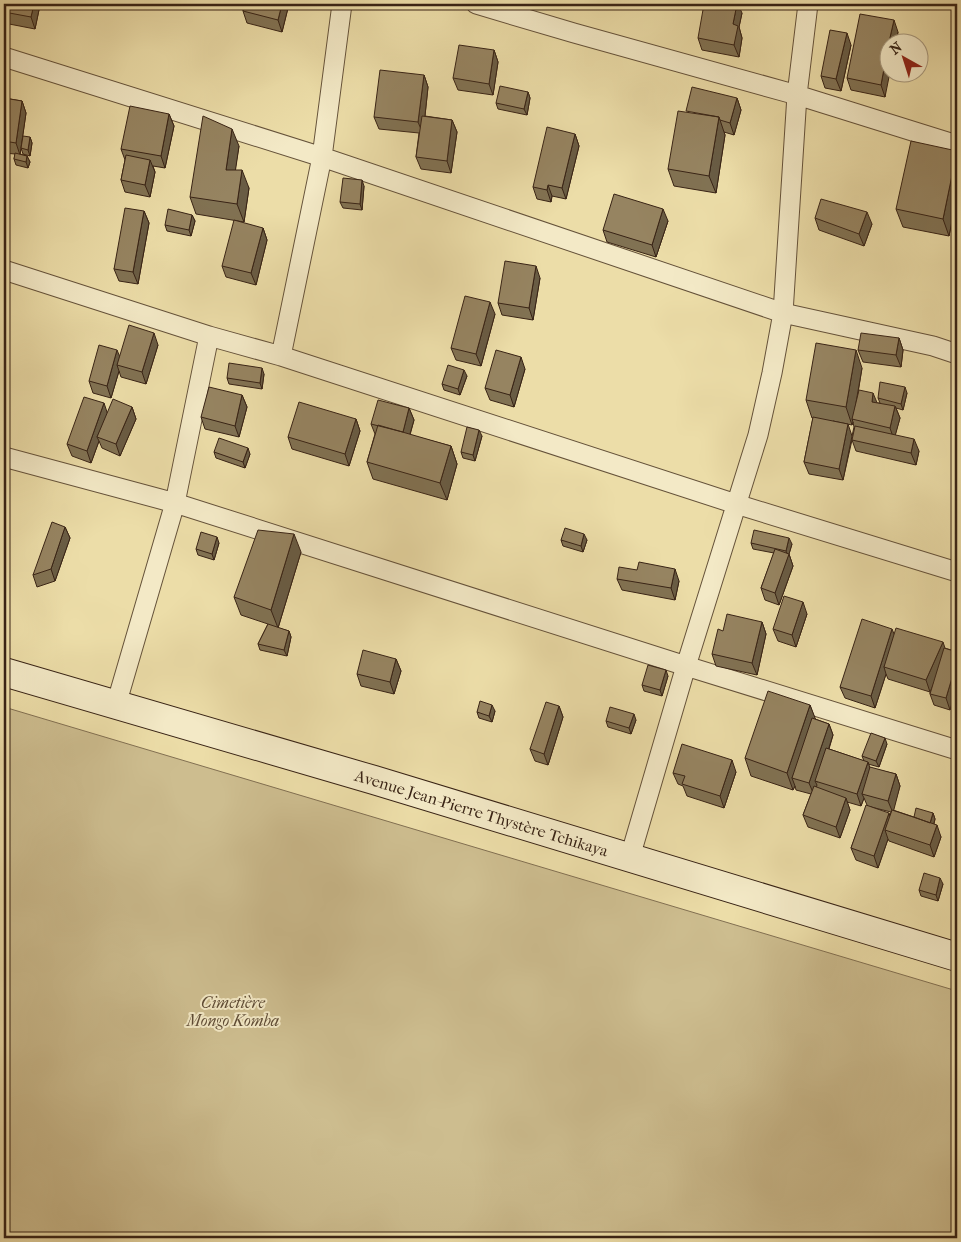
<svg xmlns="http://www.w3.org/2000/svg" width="961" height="1242" font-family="'IM FELL French Canon',serif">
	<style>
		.green { fill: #cdbd8f; stroke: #827052 }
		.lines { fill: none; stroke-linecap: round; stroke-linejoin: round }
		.street-casing { stroke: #65523a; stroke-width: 21 }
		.secondary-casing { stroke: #382315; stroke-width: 30 }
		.street { stroke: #f3e9c6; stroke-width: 19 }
		.secondary { stroke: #f3e9c6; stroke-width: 28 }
		.wall { fill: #817253; stroke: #382315; fill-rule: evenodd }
		.shaded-wall { fill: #695c44; stroke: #382315 }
		.building { fill: #968461; stroke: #382315 }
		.labels { text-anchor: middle; stroke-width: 4; stroke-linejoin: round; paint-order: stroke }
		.street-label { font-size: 16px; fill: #382315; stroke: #f3e9c6 }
		.park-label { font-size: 16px; font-style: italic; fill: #5d4a34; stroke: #f3e9c6 }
	</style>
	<rect width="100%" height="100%" fill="#ecdda8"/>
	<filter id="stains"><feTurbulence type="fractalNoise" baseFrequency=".004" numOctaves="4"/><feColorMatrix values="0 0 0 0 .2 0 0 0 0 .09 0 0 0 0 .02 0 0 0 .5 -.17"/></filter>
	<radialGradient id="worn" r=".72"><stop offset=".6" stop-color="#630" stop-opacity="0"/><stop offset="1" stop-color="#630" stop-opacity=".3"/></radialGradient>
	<path class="green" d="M4 707 957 991V1238H4Z"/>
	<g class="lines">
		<defs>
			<path id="street" d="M476 4 574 33 797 95 957 145
				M4 57 322 157 783 313 933 346 957 354
				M4 270 209 336 175 503 116 705
				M209 336 281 356 736 504 957 572
				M281 356 322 157 342 4
				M4 457 175 503 686 666 957 750
				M630 857 686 666 758 435 772 373 783 313 797 95 808 4"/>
			<g id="secondary">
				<path id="s1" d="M4 672 374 780 957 957"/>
			</g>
		</defs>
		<use href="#street" class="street-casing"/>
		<use href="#secondary" class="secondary-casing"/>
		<use href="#street" class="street"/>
		<use href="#secondary" class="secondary"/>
	</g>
	<path class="wall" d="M4 4H47L46 6 40 5 35 29 4 23Z
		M245 4H289L282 32 247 23 243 11Z
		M742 13 739 27 742 38 739 57 702 50 698 38Z
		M898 32 896 42H888L885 97 851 90 847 78Z
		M851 45 841 91 825 88 821 76Z
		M494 50 498 62 493 95 458 90 453 78Z
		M424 75 428 87 425 116 452 120 457 132 451 173 421 169 416 157 419 133 379 129 374 117Z
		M528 92 530 98 527 115 498 109 496 103Z
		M4 98 22 101 26 113 21 147 30 137 32 143 30 156 23 154 21 148 20 154 27 156 30 162 28 168 16 165 14 159 15 154 4 153Z
		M737 98 741 110 734 135 724 132 725 135 716 193 674 186 668 169Z
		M169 114 174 126 165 168 153 166 155 172 150 197 125 192 121 180 125 160 121 149Z
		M575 134 579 146 566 199 552 196 551 202 537 199 533 187Z
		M239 146 235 170 249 188 244 222 196 214 190 197Z
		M957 151V196L949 236 903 227 896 209Z
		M364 186 362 210 343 208 340 202Z
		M144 211 149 223 138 284 119 281 114 269Z
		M192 215 195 221 191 236 167 231 165 225Z
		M815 218 872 224 864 246 819 230Z
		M668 221 656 257 607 242 603 230Z
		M263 228 267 240 256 285 226 277 222 266Z
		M540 278 533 320 502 315 498 303Z
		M957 286V316L952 301Z
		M495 314 481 366 456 360 451 348Z
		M899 338 903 350 901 367 863 362 858 350Z
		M158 345 146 384 121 377 119 371 111 398 93 393 89 381 120 356Z
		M862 368 858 393 877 403H880L878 398 907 393 903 410 896 408 900 418 895 435 919 451 916 465 856 451 852 440 843 480 809 474 804 462 813 418H812L806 400ZM833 421 852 425 853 422 854 427 852 436Z
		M525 369 514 407 490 400 485 388Z
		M264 374 262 389 229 384 227 378Z
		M467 376 460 395 444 390 442 384Z
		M242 395 247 407 239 437 205 429 201 417Z
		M132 407 136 419 120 456 102 448 99 441 91 463 72 456 67 444 107 413Z
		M409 408 414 420 410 435 451 446 457 464 447 500 373 479 367 462 375 434 371 424Z
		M356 419 360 431 349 466 292 449 288 437Z
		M482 436 475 461 463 458 461 452Z
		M214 452 250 454 245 468 216 458Z
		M65 527 70 538 55 581 37 587 33 575Z
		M561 540H587L583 552 563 546Z
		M219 543 214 560 198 555 196 549Z
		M751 543 792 544 789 554 793 566 779 605 765 600 761 588 774 553 753 549Z
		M301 552 278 628 289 631 291 637 287 656 260 650 258 644 268 624 241 615 234 597Z
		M617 579 679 581 675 600 622 590Z
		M807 614 796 647 778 641 773 629Z
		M762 622 766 634 757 675 716 666 712 654Z
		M957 622V686L950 710 934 705 930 694V692L888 679 886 674 875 708 845 698 840 687 894 634 955 651 952 642Z
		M396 659 401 671 394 694 361 686 357 674Z
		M668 676 662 696 644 691 642 685Z
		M810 705 815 719 829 724 833 735 829 749 864 761 862 756 887 744 879 767 868 764 870 768 896 774 900 786 893 810 914 817 933 813 935 819 934 824 941 837 934 857 889 841 888 839 878 868 856 860 851 848 867 805 864 798 861 806 847 802 850 810 840 838 808 827 803 815 811 794 796 790 795 786 793 790 751 776 745 758ZM871 807 891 812 890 816Z
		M559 706 563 717 548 765 535 761 530 749Z
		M495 711 492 722 479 718 477 712Z
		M636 720 631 734 608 727 606 721Z
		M736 772 724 808 687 796 683 786 678 784 673 773Z
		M943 884 938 901 921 896 919 890Z"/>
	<path class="shaded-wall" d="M34 4H39L40 5 35 29 31 17Z
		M282 4H289L282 32 278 20Z
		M737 4H738L742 13 739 27 742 38 739 57 734 45 733 24Z
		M894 20 898 32 896 42H889Z
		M847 33 851 45 841 91 836 79Z
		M888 47V72H890L885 97 881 85Z
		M494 50 498 62 493 95 489 84Z
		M424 75 428 87 423 134 418 122Z
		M528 92 530 98 527 115 524 109Z
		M737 98 741 110 734 135 730 123Z
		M22 101 26 113 20 155 16 143Z
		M169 114 174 126 165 168 161 156Z
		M719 117 725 135 716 193 709 176Z
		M452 120 457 132 451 173 447 161Z
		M232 129 239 146 233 187 226 170Z
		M575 134 579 146 566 199 562 188Z
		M30 137 32 143 30 156 28 150Z
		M957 151V196L949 236 943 219Z
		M27 156 30 162 28 168 26 162Z
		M150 160 155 172 150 197 145 185Z
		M242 170 249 188 244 222 237 204Z
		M362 180 364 186 362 210 360 204Z
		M548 185 552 196 551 202 547 190Z
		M663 209 668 221 656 257 652 245Z
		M144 211 149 223 138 284 133 272Z
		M867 212 872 224 864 246 859 234Z
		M192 215 195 221 191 236 189 230Z
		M263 228 267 240 256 285 251 273Z
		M536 266 540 278 533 320 529 308Z
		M490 302 495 314 481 366 476 354Z
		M154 333 158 345 146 384 142 372Z
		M899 338 903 350 901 367 896 355Z
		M117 350 122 362 117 365 119 371 111 398 107 386Z
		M856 350 862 368 853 420 852 419 853 422 852 425 846 407Z
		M521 357 525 369 514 407 510 395Z
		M262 368 264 374 262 389 260 383Z
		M464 370 467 376 460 395 458 389Z
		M905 387 907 393 903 410 901 404Z
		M873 393 878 405 872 402Z
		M242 395 247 407 239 437 235 426Z
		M104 403 108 415 97 437 99 441 91 463 87 451Z
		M895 406 900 418 894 440 890 428Z
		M132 407 136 419 120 456 116 444Z
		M409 408 414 420 407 444 403 432Z
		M356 419 360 431 349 466 345 454Z
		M848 424 852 436 843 480 839 469Z
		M479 430 482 436 475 461 473 455Z
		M914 439 919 451 916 465 911 453Z
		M451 446 457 464 447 500 440 483Z
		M248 448 250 454 245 468 243 462Z
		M65 527 70 538 55 581 51 569Z
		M294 534 301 552 278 628 271 610Z
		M584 534 587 540 583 552 581 546Z
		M217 537 219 543 214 560 212 554Z
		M789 538 792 544 789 554 793 566 779 605 775 593 788 556 786 551Z
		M675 569 679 581 675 600 671 588Z
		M803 602 807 614 796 647 792 635Z
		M762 622 766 634 757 675 752 663Z
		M892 629 897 641 884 667 886 674 875 708 871 696Z
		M289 631 291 637 287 656 284 650Z
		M943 642 947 654 930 692 926 680Z
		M396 659 401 671 394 694 390 682Z
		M957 661V686L950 710 946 698Z
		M666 670 668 676 662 696 660 690Z
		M492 705 495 711 492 722 489 716Z
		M810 705 817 723 792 778 795 786 793 790 787 773Z
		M559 706 563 717 548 765 544 754Z
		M634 714 636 720 631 734 629 728Z
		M829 724 833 735 818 782 815 781 817 785 814 795 809 783Z
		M885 738 887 744 879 767 876 761Z
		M732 760 736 772 724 808 720 796Z
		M868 762 872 774 862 794 864 798 861 806 857 794Z
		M896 774 900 786 893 813 888 801Z
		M846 798 850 810 840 838 836 827Z
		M889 813 893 825 885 830 888 839 878 868 874 856Z
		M933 813 935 819 932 830 930 824Z
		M937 825 941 837 934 857 930 845Z
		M940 878 943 884 938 901 936 895Z"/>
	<path class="building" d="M4 4H34L31 17 4 12Z
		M245 4H282L278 20 243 11Z
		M704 4H737L733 24 738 26 734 45 698 38Z
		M860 14 894 20 889 42H888V47L881 85 847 78Z
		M830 30 847 33 836 79 821 76Z
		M459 45 494 50 489 84 453 78Z
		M380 70 424 75 418 122 374 117Z
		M500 86 528 92 524 109 496 103Z
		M692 87 737 98 730 123 720 120 719 117 686 111Z
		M4 98 22 101 16 143 4 141Z
		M130 106 169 114 161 156 121 149Z
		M678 111 719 117 709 176 668 169Z
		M203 116 232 129 226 170H242L237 204 190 197Z
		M422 116 452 120 447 161 416 157Z
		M547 127 575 134 562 188 548 185 547 190 533 187Z
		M23 136 30 137 28 150 21 148Z
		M911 141 957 151 943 219 896 209Z
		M15 153 27 156 26 162 14 159Z
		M126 155 150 160 145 185 121 180Z
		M343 178 362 180 360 204 340 202Z
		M614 194 663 209 652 245 603 230Z
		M821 199 867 212 859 234 815 218Z
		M125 208 144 211 133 272 114 269Z
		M168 209 192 215 189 230 165 225Z
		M234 220 263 228 251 273 222 266Z
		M505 261 536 266 529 308 498 303Z
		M957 286V303L952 301Z
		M465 296 490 302 476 354 451 348Z
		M129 325 154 333 142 372 117 365Z
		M861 333 899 338 896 355 858 350Z
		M816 343 856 350 846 407 806 400Z
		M99 345 117 350 107 386 89 381Z
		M496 350 521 357 510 395 485 388Z
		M229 363 262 368 260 383 227 378Z
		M448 365 464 370 458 389 442 384Z
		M880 382 905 387 901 404 878 398Z
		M209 387 242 395 235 426 201 417Z
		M859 390 873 393 872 402 895 406 890 428 852 419Z
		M84 397 104 403 87 451 67 444Z
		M113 399 132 407 116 444 97 437Z
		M378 400 409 408 403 432 371 424Z
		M299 402 356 419 345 454 288 437Z
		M813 417 848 424 839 469 804 462Z
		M378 425 451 446 440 483 367 462Z
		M855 426 914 439 911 453 852 440Z
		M467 427 479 430 473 455 461 452Z
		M219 438 248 448 243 462 214 452Z
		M52 522 65 527 51 569 33 575Z
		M565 528 584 534 581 546 561 540Z
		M258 530 294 534 271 610 234 597Z
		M754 530 789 538 786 551 751 543Z
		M201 532 217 537 212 554 196 549Z
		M775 549 789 554 775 593 761 588Z
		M639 562 675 569 671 588 617 579 619 567 637 570Z
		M784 596 803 602 792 635 773 629Z
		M727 614 762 622 752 663 712 654 718 629 723 631Z
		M862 619 892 629 871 696 840 687Z
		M956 622H957V643L952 642Z
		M268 624 289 631 284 650 258 644Z
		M896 628 943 642 926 680 884 667Z
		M944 648 957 652V661L946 698 930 694Z
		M363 650 396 659 390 682 357 674Z
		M648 665 666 670 660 690 642 685Z
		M768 691 810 705 787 773 745 758Z
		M480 701 492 705 489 716 477 712Z
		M546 702 559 706 544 754 530 749Z
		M610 707 634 714 629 728 606 721Z
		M812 718 829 724 809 783 792 778Z
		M871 733 885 738 876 761 862 756Z
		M682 744 732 760 720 796 682 784 685 776 673 773Z
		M826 748 868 762 857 794 815 781Z
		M870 767 896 774 888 801 862 794Z
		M814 786 846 798 836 827 803 815Z
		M866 805 889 813 874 856 851 848Z
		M916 808 933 813 930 823 914 817Z
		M892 810 937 825 930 845 885 830Z
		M924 873 940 878 936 895 919 890Z"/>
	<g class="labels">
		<g class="street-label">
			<text dy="6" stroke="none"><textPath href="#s1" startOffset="498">Avenue Jean-Pierre Thystère Tchikaya</textPath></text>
		</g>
		<g class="park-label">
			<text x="233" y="1008">Cimetière<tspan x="233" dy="18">Mongo Komba</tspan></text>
		</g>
	</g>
	<rect width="961" height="1242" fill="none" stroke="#ecdda8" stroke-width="20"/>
	<rect x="5" y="5" width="951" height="1232" fill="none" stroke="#382315" stroke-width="2.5"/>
	<rect x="10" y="10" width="941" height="1222" fill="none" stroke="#382315"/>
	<g transform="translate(904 58) rotate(321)"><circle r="24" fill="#f3e9c6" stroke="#a89a7f"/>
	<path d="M0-4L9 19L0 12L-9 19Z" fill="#8f2418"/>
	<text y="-8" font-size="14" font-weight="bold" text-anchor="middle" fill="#382315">N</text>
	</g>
	<rect width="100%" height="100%" filter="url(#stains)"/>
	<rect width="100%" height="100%" fill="url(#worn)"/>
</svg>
